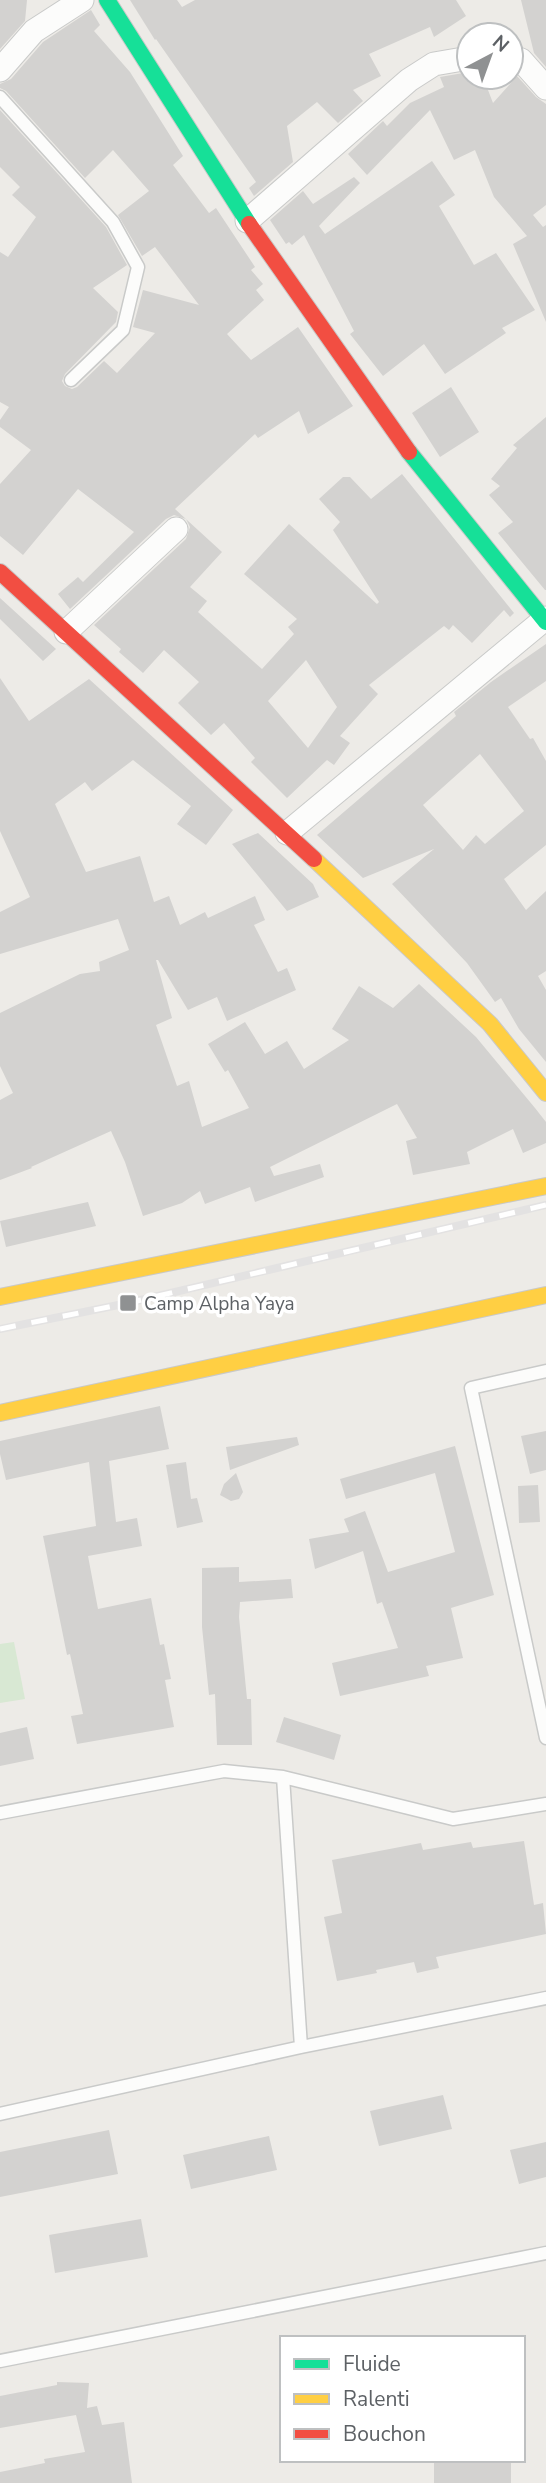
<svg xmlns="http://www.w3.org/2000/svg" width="546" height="2483" font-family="'Nunito Sans',sans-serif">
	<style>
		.green { fill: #d8e8d3 }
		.building { fill: #d3d2d0; fill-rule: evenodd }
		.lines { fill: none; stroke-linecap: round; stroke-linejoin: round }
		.lane-casing { stroke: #c9cac9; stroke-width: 15 }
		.street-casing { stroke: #c9cac9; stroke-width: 25 }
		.fast-casing { stroke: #c9c9c8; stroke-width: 18 }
		.slow-casing { stroke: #c9c9c8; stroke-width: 18 }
		.jam-casing { stroke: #c9c9c8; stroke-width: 18 }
		.lane { stroke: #fcfcfb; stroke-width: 12 }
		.street { stroke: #fcfcfb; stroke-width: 23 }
		.fast { stroke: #16e098; stroke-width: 16 }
		.slow { stroke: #ffcf43; stroke-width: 16 }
		.jam { stroke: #f24e42; stroke-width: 16 }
		.rail-casing { stroke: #e3e2e2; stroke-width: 8 }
		.rail { stroke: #fff; stroke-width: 5; stroke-dasharray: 16; stroke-linecap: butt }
		.poi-dot { fill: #8f9192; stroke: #fff; stroke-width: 2.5 }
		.labels { text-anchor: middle; stroke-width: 7; stroke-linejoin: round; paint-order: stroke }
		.poi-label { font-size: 19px; fill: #5d6165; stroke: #fff; text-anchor: start }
	</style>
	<rect width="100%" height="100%" fill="#edebe7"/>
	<path class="green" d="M14 1642 25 1699 0 1703V1644Z"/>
	<path class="building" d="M0 0H27L25 21 0 49Z
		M130 0H177L182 7 195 0H456L466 16 434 37 430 27 369 54 381 76 353 90 363 101 338 123 317 102 287 126 293 162 254 196 249 188 256 182 156 39 155 40Z
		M521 0H546V67L534 53Z
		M91 10 100 25 94 31 130 72 183 156 173 165 209 213 216 208 255 267 251 270 263 284 256 290 264 300 227 334 251 360 298 327 353 406 308 434 299 411 258 438 255 434 175 509 222 552 190 587 207 601 198 612 262 669 294 634 288 627 297 619 244 574 289 524 377 604 379 602 333 530 340 522 319 499 343 477H350L371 499 402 474 514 613 510 617 504 610 472 643 453 625 449 630 444 626 369 685 378 694 340 736 350 743 334 765 327 760 287 798 251 762 255 758 224 723 211 735 178 703 199 682 164 650 143 673 119 652 121 649 94 625 186 539 190 527 186 519 174 515 166 519 70 609 58 594 78 577 83 582 134 532 78 489 23 555 0 536V484L31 450 0 427V420L9 407 0 402V252L8 257 36 217 12 195 20 187 0 167V110L106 227 127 265 93 288 118 312 116 322 65 374 62 381 65 386 72 389 77 387 104 361 117 373 155 333 133 327 143 290 199 305 155 247 142 256 118 215 149 191 113 150 85 178 6 91 0 88V84L11 79 43 42ZM306 660 337 707 308 748 268 701Z
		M469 72V77H483L493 103 517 76 536 97 546 104V205L533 215 543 227 546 225V322L513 244 527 236 494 197 475 150 454 160 430 110 367 175 348 154 383 121 387 126 410 103 444 87 440 77Z
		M432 161 455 195 439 206 474 265 496 253 535 310 502 328 506 333 445 374 424 344 383 376 350 334 354 331 304 235 292 245 289 242 286 244 270 220 303 191 313 204 354 177 360 183 319 226 325 234Z
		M451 387 479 432 440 457 412 413Z
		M546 417V590H545L498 533 513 522 489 495 500 486 491 479 517 448 513 445Z
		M0 598 56 649 43 661 0 619Z
		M546 644V681L508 707 530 739 533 738 546 761V845L504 879 526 910 546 891V971L538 976 546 990V1062L519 1029 501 998 495 1002 467 963 392 884 434 849 363 878 317 835 456 716 454 712 491 682ZM480 754 524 811 485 844 476 835 463 850 423 805Z
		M0 678 29 721 89 679 233 810 206 845 177 824 191 806 133 760 92 791 85 782 55 804 86 872 140 856 154 902 169 896 180 925 205 912 208 918 255 896 265 920 254 925 278 972 287 968 296 990 227 1021 217 997 188 1010 158 960H156L172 1018 156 1025 177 1086 189 1081 202 1127 249 1108 228 1070 225 1072 208 1044 245 1022 265 1054 287 1041 304 1069 349 1040 332 1029 359 986 393 1008 419 984 476 1037 535 1108 546 1122V1143L523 1153 513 1129 467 1152 470 1164 413 1175 406 1141 417 1138 397 1104 270 1167 274 1176 320 1164 324 1177 255 1202 250 1187 205 1204 200 1191 182 1203 143 1216 125 1162 111 1131 31 1167 32 1168 0 1180V1100L13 1093 0 1066V1013L80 974 100 971 99 962 129 950 118 919 0 954V912L30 897 0 831Z
		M258 833 313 884 319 897 287 911 232 844Z
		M88 1202 96 1226 6 1247 0 1221Z
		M160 1406 169 1449 109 1461 116 1522 137 1518 142 1546 88 1556 98 1609 151 1598 160 1645 164 1644 171 1679 165 1680 174 1727 77 1744 71 1716 83 1714 70 1654 67 1655 43 1536 96 1526 89 1462 6 1480 0 1454V1441Z
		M546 1431V1470L530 1474 521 1436Z
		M297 1437 299 1445 230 1470 226 1447Z
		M455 1446 494 1595 451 1608 463 1658 426 1666 429 1676 340 1696 332 1663 398 1648 382 1602 377 1604 363 1551 315 1569 309 1539 349 1532 344 1519 365 1511 388 1572 455 1552 435 1473 346 1499 340 1479Z
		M186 1462 191 1499 197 1498 203 1522 177 1528 166 1465Z
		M236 1473 243 1492 239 1499 231 1501 220 1495 224 1484Z
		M538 1485 540 1522 519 1523 518 1486Z
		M239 1567V1582L291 1579 293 1598 240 1602 239 1617 247 1699H251L252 1745H217L215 1694 209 1695 202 1627V1568Z
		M284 1717 341 1735 334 1760 276 1742Z
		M27 1727 34 1759 0 1766V1733Z
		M524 1841 534 1905 543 1903 546 1934 436 1957 439 1968 417 1973 414 1962 376 1970 377 1973 337 1981 324 1917 342 1913 332 1860 421 1843 423 1850 471 1842 473 1848Z
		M443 2095 452 2129 379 2146 370 2111Z
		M109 2130 118 2174 0 2197V2152Z
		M269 2136 277 2170 191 2189 183 2155Z
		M546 2142V2177L519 2184 510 2150Z
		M141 2219 148 2257 55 2273 49 2235Z
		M57 2382 89 2383 87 2408 97 2406 102 2425 124 2422 132 2483H0V2472L45 2463 44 2459 85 2452 76 2415 0 2428V2396L57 2385Z
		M434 2460H511V2483H434Z"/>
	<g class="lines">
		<defs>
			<path id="lane" d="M0 97 113 222 138 267 123 330 71 380
				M546 1371 471 1388 546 1738
				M283 1777 301 2047
				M0 1813 224 1771 283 1777 453 1819 546 1804
				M0 2114 301 2047 546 1998
				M0 2361 546 2253"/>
			<path id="street" d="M511 56 521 60 546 88
				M0 70 34 31 82 0
				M247 221 409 80 434 64 469 58
				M66 632 176 529
				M287 833 546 618"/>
			<path id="fast" d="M107 0 249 224
				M409 452 546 622"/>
			<path id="slow" d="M314 859 490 1024 546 1093
				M0 1297 546 1186
				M0 1413 546 1295"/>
			<path id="jam" d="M249 224 409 452
				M0 572 314 859"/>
		</defs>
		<use href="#lane" class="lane-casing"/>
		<use href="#street" class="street-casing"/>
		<use href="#fast" class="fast-casing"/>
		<use href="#slow" class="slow-casing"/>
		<use href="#jam" class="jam-casing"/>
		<use href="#lane" class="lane"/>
		<use href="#street" class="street"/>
		<use href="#fast" class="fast"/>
		<use href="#slow" class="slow"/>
		<use href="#jam" class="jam"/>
		<defs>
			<path id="rail" d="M0 1329 128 1303 546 1205"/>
		</defs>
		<use href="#rail" class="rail-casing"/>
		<use href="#rail" class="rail"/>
	</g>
	<rect class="poi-dot" x="119" y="1294" width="18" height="18" rx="3.5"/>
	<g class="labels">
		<g class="poi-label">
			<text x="144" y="1310">Camp Alpha Yaya</text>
		</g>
	</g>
	<rect x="280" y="2336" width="245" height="126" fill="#ffffff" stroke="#bec0c1" stroke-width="2"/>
	<rect x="294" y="2359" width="35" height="10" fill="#16e098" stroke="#bec0c1" stroke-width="2"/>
	<text x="343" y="2371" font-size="21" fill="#5d6165">Fluide</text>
	<rect x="294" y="2394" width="35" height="10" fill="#ffcf43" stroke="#bec0c1" stroke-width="2"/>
	<text x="343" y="2406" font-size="21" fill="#5d6165">Ralenti</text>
	<rect x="294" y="2429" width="35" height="10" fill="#f24e42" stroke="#bec0c1" stroke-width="2"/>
	<text x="343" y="2441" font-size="21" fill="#5d6165">Bouchon</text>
	<g transform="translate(490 56) rotate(41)"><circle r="33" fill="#ffffff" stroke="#bec0c1" stroke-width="2"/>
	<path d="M0-5L12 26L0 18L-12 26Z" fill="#8f9192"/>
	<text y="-10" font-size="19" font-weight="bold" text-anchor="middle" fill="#5d6165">N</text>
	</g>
</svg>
